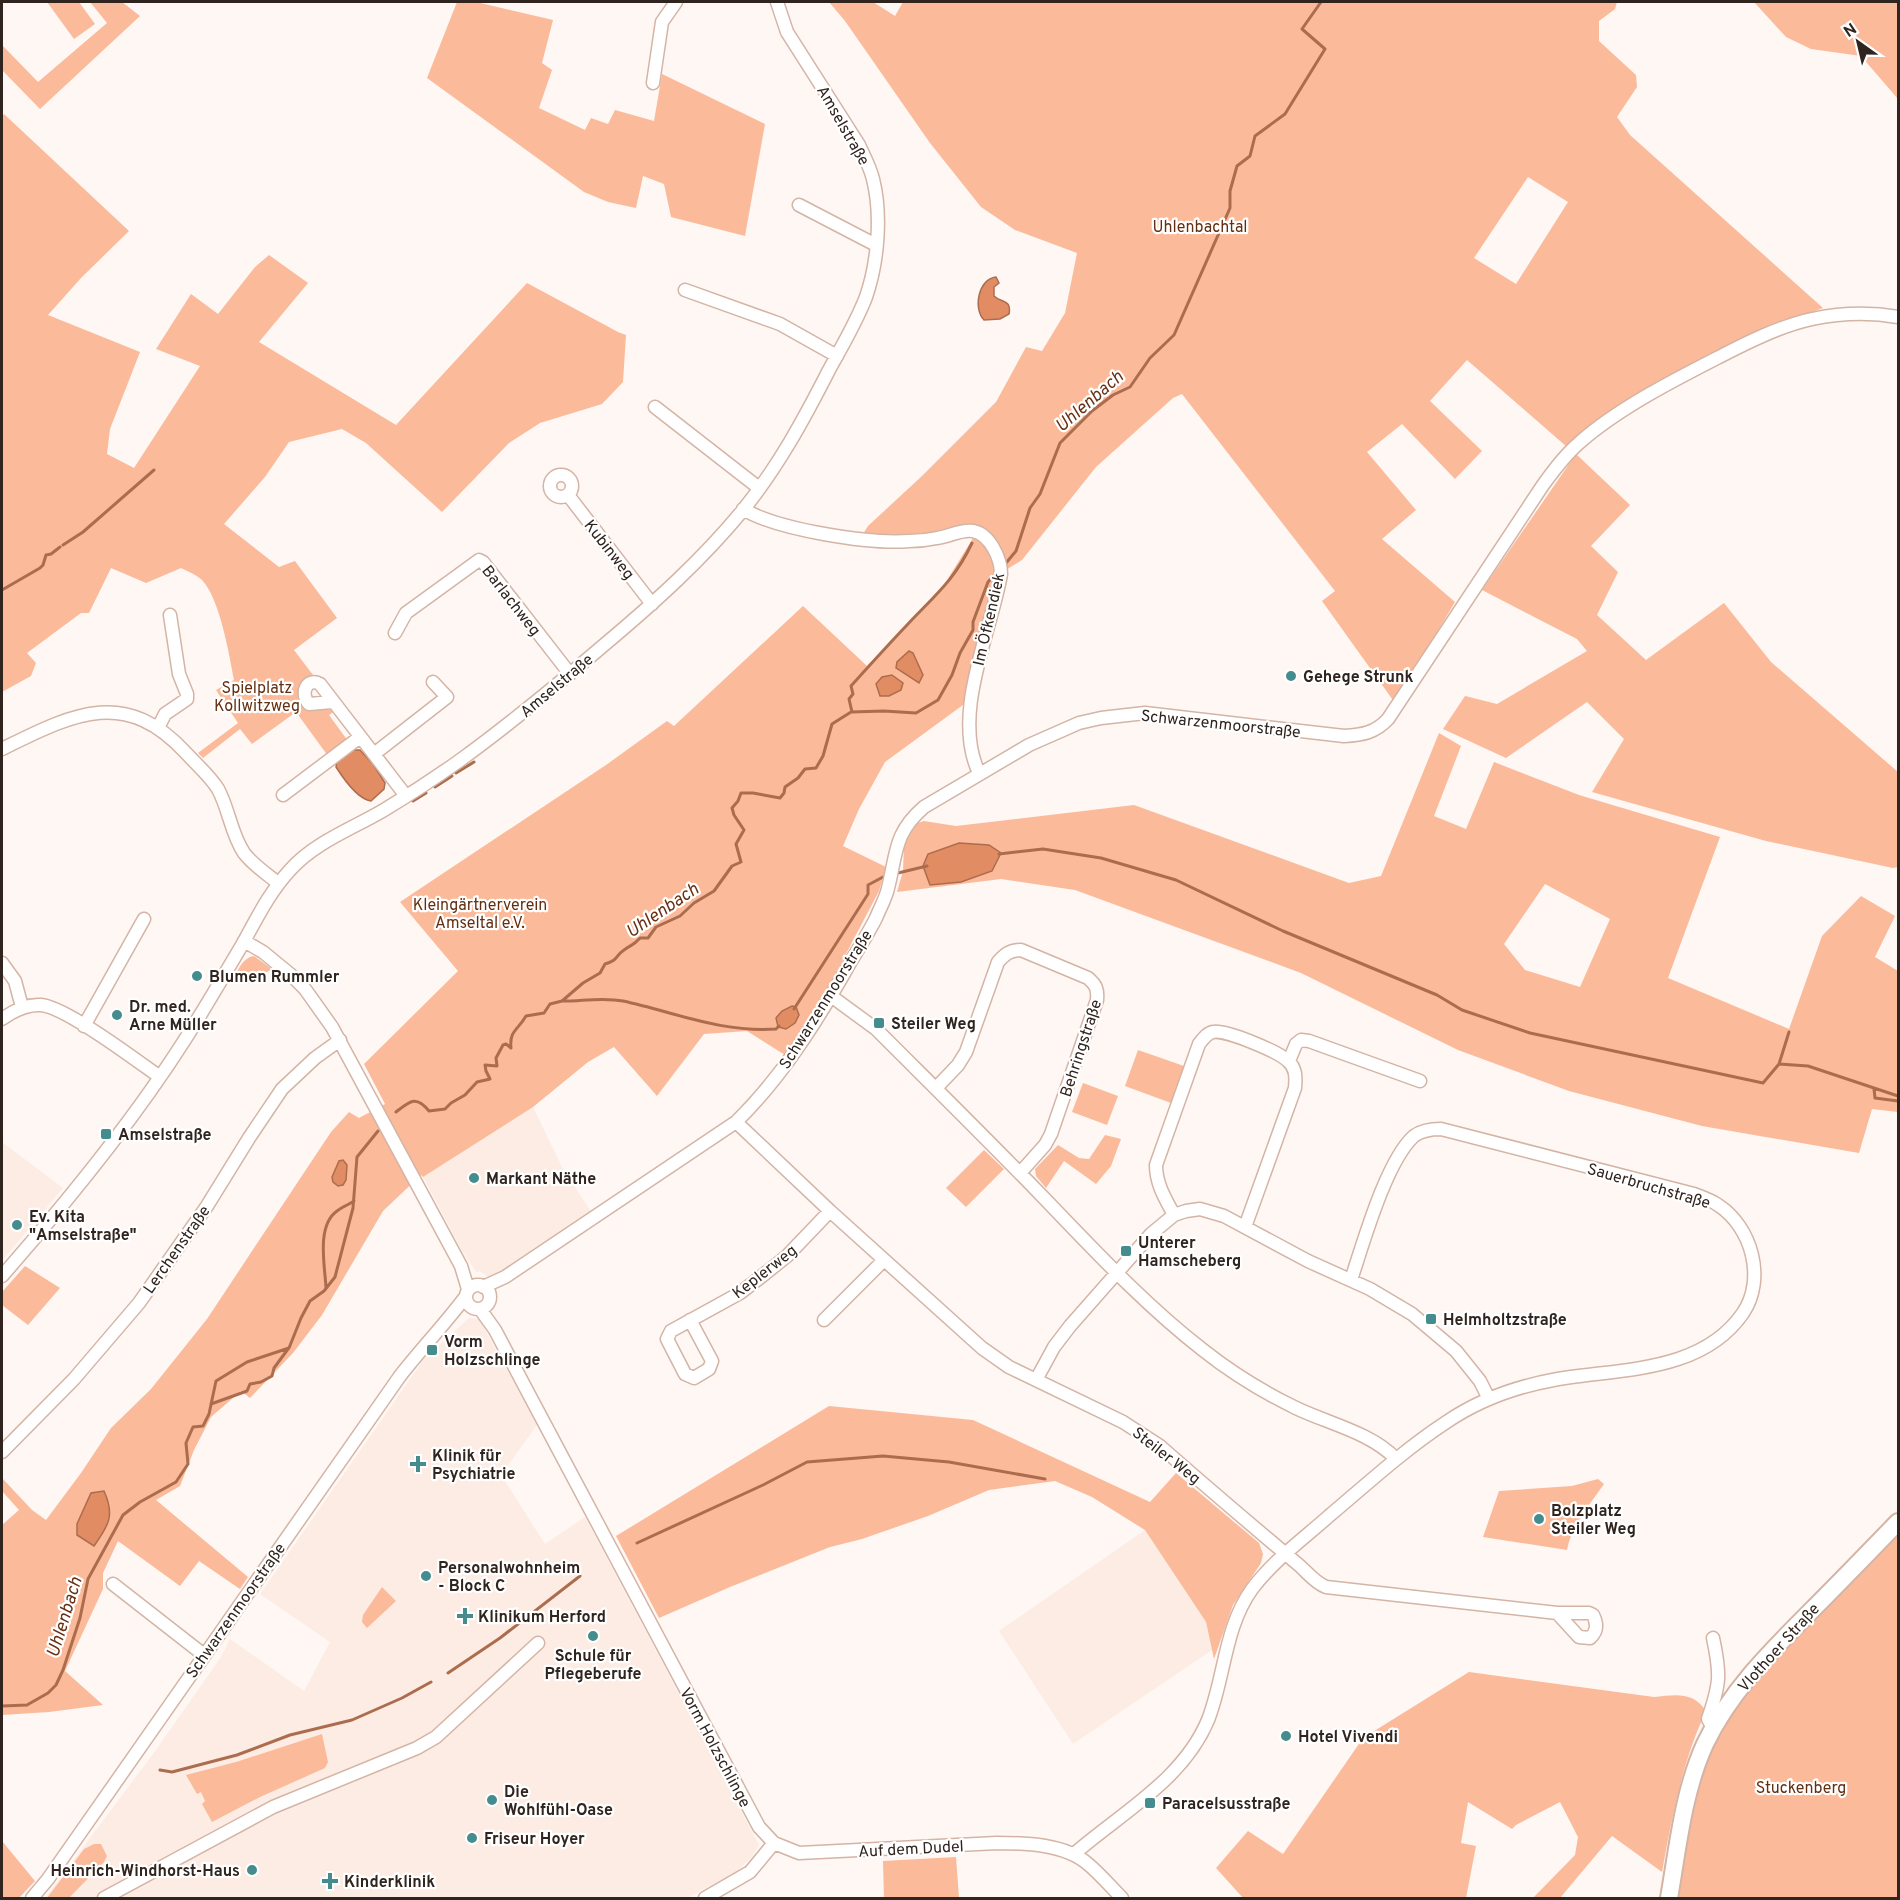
<svg xmlns="http://www.w3.org/2000/svg" width="1900" height="1900" font-family="Overpass,sans-serif">
	<style>
		.built { fill: #fdece4 }
		.green { fill: #fbba9a; fill-rule: evenodd }
		.water { fill: #e18c63; stroke: #ac6d4e; stroke-width: 1.5 }
		.lines { fill: none; stroke-linecap: round; stroke-linejoin: round }
		.stream { stroke: #ac6d4e; stroke-width: 3 }
		.minor-casing { stroke: #d4b4a5; stroke-width: 15 }
		.secondary-casing { stroke: #d4b4a5; stroke-width: 20 }
		.minor { stroke: #fff; stroke-width: 12 }
		.secondary { stroke: #fff; stroke-width: 16 }
		.poi-dot { fill: #448c8d; stroke: #fff; stroke-width: 2 }
		.labels { text-anchor: middle; stroke-width: 4.5; stroke-linejoin: round; paint-order: stroke }
		.street-label { font-size: 16px; fill: #30241e; stroke: #fff }
		.park-label { font-size: 16px; fill: #642e10; stroke: #fff }
		.poi-label { font-size: 16px; font-weight: bold; fill: #30241e; stroke: #fff; text-anchor: start }
		.water-label { font-size: 18px; font-style: italic; fill: #673113; stroke: #fff }
	</style>
	<rect width="100%" height="100%" fill="#fef7f4"/>
	<path class="built" d="M533 1107 563 1169 592 1213 492 1279 479 1271 477 1273 462 1251 423 1177Z
		M2 1142 63 1188 2 1261Z
		M469 1318 479 1319 537 1425 501 1475 545 1544 585 1517 759 1845 751 1858 736 1872 687 1898H45L153 1754 221 1657 230 1639 304 1691 330 1642 260 1594 424 1359Z
		M1145 1530 1206 1622 1212 1650 1073 1744 999 1631Z"/>
	<path class="green" d="M47 2H79L95 24 74 39Z
		M90 2H122L140 16 40 109 2 70V45L38 82 107 23Z
		M457 2H476L553 20 542 63 552 70 539 108 585 130 591 118 608 124 615 110 654 121 662 74 765 124 745 236 671 217 664 184 643 176 636 208 608 202 584 192 427 78Z
		M829 2H873L895 16 903 2H1617L1615 9 1599 21V41L1636 75 1637 87 1617 117 1630 135 1823 308C1765 329 1709 352 1656 384 1626 403 1596 426 1567 447L1467 360 1430 401 1482 451 1455 479 1402 424 1367 452 1416 510 1382 539 1455 602 1395 703 1322 601 1335 591 1182 394 1173 398 1096 467 1022 560 999 574 967 702 885 762 859 809 843 846 886 867 879 891 816 1011 785 1055 747 1031 704 1034 657 1096 614 1047 588 1062 533 1107 423 1177 421 1175 383 1211 322 1315 293 1353 250 1398 241 1391 211 1417 194 1450 180 1486 156 1500 248 1577 240 1589 199 1561 180 1586 118 1541 103 1573V1589L65 1671 103 1705 49 1712 2 1715V1525L19 1510 2 1491V1478L32 1510 46 1520 81 1473 111 1428 151 1389 207 1319 331 1132 349 1112 359 1118 385 1104 364 1064 458 971 400 902 606 765 667 721 674 726 803 606 867 666 939 593 975 535 976 525 935 536 861 537 868 526 922 476 996 402 1026 347 1042 351 1065 313 1077 253 1015 230 981 207 930 143 845 21ZM1528 177 1568 202 1516 284 1474 258Z
		M1754 2H1898V99L1861 56 1811 49 1786 37Z
		M4 114 129 231 81 278 48 315 140 352 110 429 107 454 134 468 200 366 156 349 191 294 218 314 255 267 269 255 308 283 259 342 396 425 527 283 618 332 626 335 623 382 602 404 540 423 509 443 442 512 366 443 342 429 289 442 265 477 224 524 279 567 295 561 337 618 294 650 313 675C302 682 297 688 300 702L309 710 325 709 335 711 329 715 348 741 328 756 296 712 252 744 240 729 203 758 198 753 238 723 216 690 234 680C229 654 220 599 202 580 197 575 187 571 181 568L146 583 111 568 89 613H81L27 653 36 663 31 676 2 692V117Z
		M1576 454 1630 505 1591 546 1618 572 1597 615 1646 660 1724 603 1771 662 1898 772V867L1893 868 1766 841 1592 792 1624 739 1587 702 1506 758 1443 729 1465 696 1497 704 1587 651 1577 639 1482 590Z
		M1439 733 1461 746 1434 816 1466 829 1494 762 1579 795 1720 837 1668 978 1789 1029 1822 936 1861 896 1895 916 1875 957 1898 971V1112L1872 1109 1859 1153 1702 1126 1569 1091 1458 1050 1301 973 1075 890 1001 879 897 892 903 871 904 847 915 824 924 821 956 826 1134 805 1349 883 1381 876ZM1545 884 1610 919 1580 987 1525 970 1504 944Z
		M254 956 272 969 248 984H231C237 973 241 958 254 956Z
		M1138 1050 1184 1066 1171 1103 1125 1086Z
		M1083 1083 1118 1096 1107 1125 1072 1112Z
		M1105 1135 1121 1139 1111 1166 1096 1184 1064 1161 1046 1188 1036 1176 1035 1169 1058 1145 1079 1158 1089 1159Z
		M984 1150 1004 1169 966 1207 946 1188Z
		M25 1266 60 1288 28 1325 2 1305V1292Z
		M829 1406 973 1420 1150 1502 1176 1473 1259 1543 1263 1554 1261 1563 1233 1605 1214 1659 1206 1622 1145 1530 1092 1497 1055 1481 989 1490 928 1516 862 1539 830 1547 730 1587 659 1618 616 1536Z
		M1598 1479 1604 1484C1591 1503 1571 1526 1567 1550L1483 1537 1499 1491 1572 1486Z
		M1898 1535V1898H1678L1694 1805 1706 1761 1723 1724 1765 1666Z
		M382 1587 396 1601 367 1628 362 1622 363 1615Z
		M1469 1672 1654 1697C1675 1695 1693 1691 1706 1711 1682 1762 1672 1817 1662 1872L1612 1836 1560 1898H1533L1575 1855 1578 1837 1560 1802 1516 1825 1512 1829 1468 1802 1461 1843 1476 1846 1466 1898H1243L1216 1868 1248 1831 1283 1854 1363 1738Z
		M322 1734 328 1762 325 1768 260 1797 212 1822 202 1804 205 1801 201 1792 197 1794 186 1775 236 1762Z
		M2 1841 35 1881 19 1898H2Z
		M94 1844H101L107 1856 104 1862 69 1898H47L84 1849Z
		M956 1857 959 1898H884L883 1861Z"/>
	<path class="water" d="M996 277 999 283 994 287V296C1001 303 1012 299 1009 314L1000 319 984 320C973 309 978 279 996 277Z
		M909 651 913 653 923 675 919 683 896 668 897 662Z
		M892 675 903 683 901 690 889 696H880L876 684 882 677Z
		M353 750H360L373 764 385 783 384 789 371 801C357 799 343 778 336 767L337 761Z
		M959 843 989 845 1001 853 992 871 961 882 930 885 923 866 928 854Z
		M792 1006 796 1007 799 1015 795 1023 786 1029 778 1027 776 1018 782 1011Z
		M343 1160 347 1165 346 1180 343 1185 338 1186 333 1182 332 1177 339 1161Z
		M104 1491C115 1515 109 1525 94 1546L77 1535V1524L91 1493Z"/>
	<g class="lines">
		<path class="stream" d="M63 545 83 532 154 470
			M1006 563 1016 551 1030 508 1040 494 1060 443 1092 411 1113 395 1130 387 1150 358 1174 335 1230 208V191L1237 166 1250 156 1255 136 1285 114 1325 49 1302 29 1321 2
			M2 590 40 568 43 565 46 555 51 554 60 547
			M852 712 849 699 853 694 851 686C869 666 888 645 907 625 935 595 954 581 972 543
			M456 773 474 762
			M435 787 452 776
			M413 801 426 793
			M999 854 1043 849 1101 858 1176 880 1283 931 1437 995 1462 1010 1530 1033 1763 1083 1779 1064 1808 1066 1898 1096
			M898 873 927 866
			M563 1001C582 1001 604 997 623 1001 674 1012 722 1033 776 1029L779 1026
			M794 1009 868 894V885L883 877
			M1779 1064 1789 1032
			M1874 1089 1875 1098 1898 1101
			M396 1112C410 1101 416 1095 429 1111L445 1109 451 1103 465 1095 477 1082 490 1079 486 1071 485 1065 497 1066 496 1058 503 1045 506 1044 511 1048C509 1031 518 1030 526 1016L544 1013 550 1004 562 1001 583 983 600 973 605 964C619 960 615 956 624 950 632 944 633 946 640 938H648L656 927 680 916 694 903 714 891 732 866 741 862 736 844 744 830 734 815 732 808 738 801 741 793H753L780 798 784 793 785 787 798 778 805 769 816 768 823 756 832 724 851 712 884 711 916 713 938 700 952 675 960 653 973 630V622L988 582 996 573
			M326 1288C325 1266 316 1226 337 1211 342 1207 348 1205 354 1201
			M211 1404 247 1391 250 1384 261 1382 272 1376 274 1368 288 1349
			M637 1543 763 1485 807 1462 883 1456 949 1462 1045 1479
			M448 1673 500 1638 580 1576
			M2 1706 27 1705 48 1693 56 1685 63 1670 80 1618 88 1579 123 1515 140 1502 176 1482 188 1464 186 1443 193 1427 203 1426 209 1414 216 1381 247 1362 289 1348 301 1318 310 1301 324 1291 335 1277 353 1208 357 1157 378 1131
			M160 1770 172 1772 237 1755 290 1735 352 1720 402 1698 431 1682"/>
		<defs>
			<path id="minor" d="M653 83 662 22 676 2
				M799 205 876 245
				M685 290 780 324 837 356
				M655 407 759 488
				M550 486a11 11 0 1 1 22 0a11 11 0 1 1-22 0Z
				M568 495 652 604
				M743 509C778 530 869 544 909 541 918 541 928 540 937 538 948 537 961 529 973 531 990 534 1001 559 1001 574 991 633 951 714 979 773
				M395 633 406 613 479 560 483 562 570 674
				M332 702 309 704C300 694 306 677 320 684L406 796
				M158 728 165 714 187 699V694L179 674 170 615
				M2 749C73 714 125 686 187 754 197 765 210 776 218 789 229 809 231 834 244 853 253 865 267 874 278 883
				M374 754 447 697 433 682
				M283 795 360 737
				M244 941 263 952 291 975 305 989 332 1027 461 1266 468 1289
				M2 963 15 981 22 1007
				M831 996 876 1029C932 1085 988 1140 1043 1197 1094 1250 1145 1305 1203 1350 1232 1373 1263 1392 1296 1408 1327 1423 1372 1433 1396 1459
				M2 1019C13 1011 26 1004 41 1005 66 1007 137 1061 160 1077
				M84 1026 144 919
				M1289 1061 1296 1044 1301 1040 1309 1041 1420 1081
				M936 1088 958 1065 966 1052 998 962C1005 954 1010 950 1021 950L1088 978C1096 985 1098 989 1097 1000L1051 1134 1045 1145 1020 1173
				M736 1122 830 1211 982 1348 1009 1367 1123 1422 1160 1446C1204 1485 1249 1523 1294 1561 1305 1569 1313 1582 1326 1587L1557 1613H1589L1593 1615C1597 1623 1598 1631 1590 1638L1579 1637 1557 1613
				M1174 1215C1165 1198 1156 1184 1156 1165L1199 1044C1203 1039 1207 1033 1213 1032 1225 1029 1279 1052 1288 1061 1296 1068 1296 1077 1295 1088L1245 1227
				M2 1276C67 1202 131 1124 184 1041 204 1010 223 977 242 945 257 918 269 893 290 870 315 842 352 829 384 810 409 795 435 778 459 761 509 725 557 685 604 645 654 603 702 560 743 510 778 467 804 419 829 370 842 346 856 323 866 297 878 262 882 215 873 179 870 167 864 156 859 145L787 32 777 2
				M466 1297a12 12 0 1 1 24 0a12 12 0 1 1-24 0Z
				M483 1287 505 1277 736 1122C781 1078 815 1024 846 970 856 952 867 936 876 918 880 908 886 898 888 888 897 852 894 833 924 807L1029 745 1079 723 1101 718 1145 713 1344 736C1362 735 1375 733 1388 719L1543 485C1554 470 1565 455 1579 443 1617 409 1674 380 1719 357 1748 342 1780 326 1812 319 1841 313 1869 312 1898 317
				M480 1309 495 1330 524 1385 759 1827 774 1843 799 1853 997 1843C1026 1843 1065 1844 1088 1864 1100 1874 1111 1887 1122 1898
				M690 1320 712 1361 709 1369 694 1378 685 1374 667 1339 671 1331 740 1293 762 1276 787 1256 830 1211
				M824 1320 884 1260
				M1036 1380 1054 1347 1070 1326 1151 1234 1174 1215 1186 1211 1200 1209 1224 1216 1308 1261 1370 1289 1412 1314 1456 1351 1480 1381 1489 1399
				M2 1452 74 1379 139 1303 207 1206 249 1138 282 1089 315 1058 340 1040
				M113 1584 204 1655
				M1713 1728 1708 1719C1720 1684 1721 1675 1713 1638
				M1074 1854C1121 1813 1183 1780 1208 1720 1225 1677 1224 1628 1252 1589 1273 1561 1303 1539 1329 1516 1367 1484 1404 1450 1445 1423 1477 1401 1515 1387 1553 1380 1618 1368 1701 1374 1743 1313 1766 1279 1752 1227 1718 1205 1711 1200 1702 1197 1694 1194L1441 1129C1431 1129 1422 1130 1414 1136 1386 1161 1363 1244 1351 1280
				M32 1898 48 1879 400 1376C422 1348 445 1324 466 1296
				M104 1898 273 1807 417 1748 436 1737 538 1643
				M705 1898 750 1872 774 1843"/>
			<path id="secondary" d="M1669 1898C1678 1847 1683 1792 1705 1744 1729 1693 1770 1652 1809 1613 1839 1583 1869 1552 1898 1522"/>
		</defs>
		<use href="#minor" class="minor-casing"/>
		<use href="#secondary" class="secondary-casing"/>
		<use href="#minor" class="minor"/>
		<use href="#secondary" class="secondary"/>
	</g>
	<g class="poi-dot">
		<circle cx="1291" cy="676" r="6"/>
		<circle cx="197" cy="976" r="6"/>
		<circle cx="117" cy="1015" r="6"/>
		<rect x="873" y="1017" width="12" height="12" rx="3"/>
		<rect x="100" y="1128" width="12" height="12" rx="3"/>
		<circle cx="474" cy="1178" r="6"/>
		<circle cx="17" cy="1225" r="6"/>
		<rect x="1120" y="1245" width="12" height="12" rx="3"/>
		<rect x="1425" y="1313" width="12" height="12" rx="3"/>
		<rect x="426" y="1344" width="12" height="12" rx="3"/>
		<path d="M415 1455h6v6h6v6h-6v6h-6v-6h-6v-6h6z"/>
		<circle cx="1539" cy="1519" r="6"/>
		<circle cx="426" cy="1576" r="6"/>
		<path d="M462 1607h6v6h6v6h-6v6h-6v-6h-6v-6h6z"/>
		<circle cx="593" cy="1636" r="6"/>
		<circle cx="1286" cy="1736" r="6"/>
		<circle cx="492" cy="1800" r="6"/>
		<rect x="1144" y="1797" width="12" height="12" rx="3"/>
		<circle cx="472" cy="1838" r="6"/>
		<circle cx="252" cy="1870" r="6"/>
		<path d="M327 1872h6v6h6v6h-6v6h-6v-6h-6v-6h6z"/>
	</g>
	<g class="labels">
		<g class="street-label">
			<text transform="translate(844 125) rotate(60)" y="6">Amselstraße</text>
			<text transform="translate(610 549) rotate(52)" y="6">Kubinweg</text>
			<text transform="translate(512 600) rotate(52)" y="6">Barlachweg</text>
			<text transform="translate(988 619) rotate(-77)" y="6">Im Öfkendiek</text>
			<text transform="translate(556 685) rotate(-40)" y="6">Amselstraße</text>
			<text transform="translate(1221 723) rotate(6)" y="6">Schwarzenmoorstraße</text>
			<text transform="translate(825 999) rotate(-58)" y="6">Schwarzenmoorstraße</text>
			<text transform="translate(1080 1048) rotate(-72)" y="6">Behringstraße</text>
			<text transform="translate(1649 1185) rotate(16)" y="6">Sauerbruchstraße</text>
			<text transform="translate(176 1249) rotate(-55)" y="6">Lerchenstraße</text>
			<text transform="translate(764 1271) rotate(-38)" y="6">Keplerweg</text>
			<text transform="translate(1167 1455) rotate(38)" y="6">Steiler Weg</text>
			<text transform="translate(235 1610) rotate(-55)" y="6">Schwarzenmoorstraße</text>
			<text transform="translate(1778 1647) rotate(-48)" y="6">Vlothoer Straße</text>
			<text transform="translate(716 1747) rotate(62)" y="6">Vorm Holzschlinge</text>
			<text transform="translate(911 1848) rotate(-3)" y="6">Auf dem Dudel</text>
		</g>
		<g class="park-label">
			<text x="1200" y="232">Uhlenbachtal</text>
			<text x="257" y="693">Spielplatz<tspan x="257" dy="18">Kollwitzweg</tspan></text>
			<text x="480" y="910">Kleingärtnerverein<tspan x="480" dy="18">Amseltal e.V.</tspan></text>
			<text x="1801" y="1793">Stuckenberg</text>
		</g>
		<g class="poi-label">
			<text x="1303" y="682">Gehege Strunk</text>
			<text x="209" y="982">Blumen Rummler</text>
			<text x="129" y="1012">Dr. med.<tspan x="129" dy="18">Arne Müller</tspan></text>
			<text x="891" y="1029">Steiler Weg</text>
			<text x="118" y="1140">Amselstraße</text>
			<text x="486" y="1184">Markant Näthe</text>
			<text x="29" y="1222">Ev. Kita<tspan x="29" dy="18">"Amselstraße"</tspan></text>
			<text x="1138" y="1248">Unterer<tspan x="1138" dy="18">Hamscheberg</tspan></text>
			<text x="1443" y="1325">Helmholtzstraße</text>
			<text x="444" y="1347">Vorm<tspan x="444" dy="18">Holzschlinge</tspan></text>
			<text x="432" y="1461">Klinik für<tspan x="432" dy="18">Psychiatrie</tspan></text>
			<text x="1551" y="1516">Bolzplatz<tspan x="1551" dy="18">Steiler Weg</tspan></text>
			<text x="438" y="1573">Personalwohnheim<tspan x="438" dy="18">- Block C</tspan></text>
			<text x="478" y="1622">Klinikum Herford</text>
			<text x="593" y="1661" text-anchor="middle">Schule für<tspan x="593" dy="18">Pflegeberufe</tspan></text>
			<text x="1298" y="1742">Hotel Vivendi</text>
			<text x="504" y="1797">Die<tspan x="504" dy="18">Wohlfühl-Oase</tspan></text>
			<text x="1162" y="1809">Paracelsusstraße</text>
			<text x="484" y="1844">Friseur Hoyer</text>
			<text x="240" y="1876" text-anchor="end">Heinrich-Windhorst-Haus</text>
			<text x="344" y="1887">Kinderklinik</text>
		</g>
		<g class="water-label">
			<text transform="translate(1089 401) rotate(-41)" y="6">Uhlenbach</text>
			<text transform="translate(662 910) rotate(-34)" y="6">Uhlenbach</text>
			<text transform="translate(64 1617) rotate(-73)" y="6">Uhlenbach</text>
		</g>
	</g>
	<rect width="1900" height="1900" fill="none" stroke="#30241e" stroke-width="6"/>
	<g transform="translate(1858 42) rotate(326)" stroke="#ffffff" stroke-width="4.5" paint-order="stroke">
	<path d="M0-4.5L10 22L0 15L-10 22Z" fill="#30241e"/>
	<text y="-9" font-size="16" font-weight="bold" text-anchor="middle" fill="#30241e">N</text>
	</g>
</svg>
